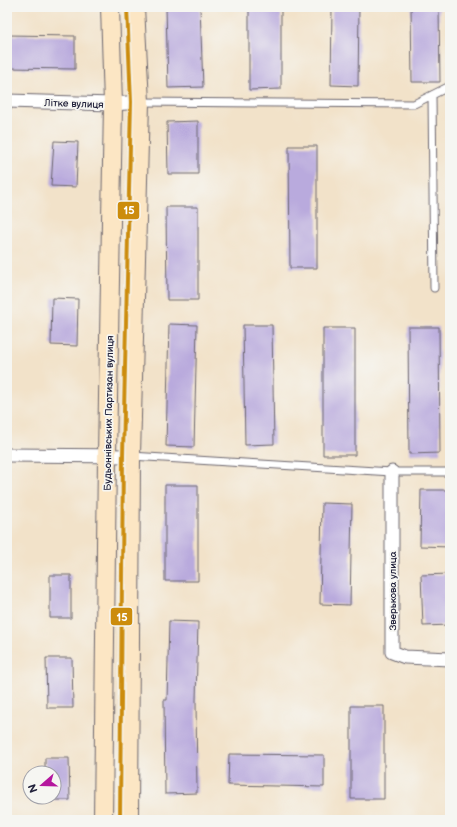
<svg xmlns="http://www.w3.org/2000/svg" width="457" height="827" font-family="'Balsamiq Sans',sans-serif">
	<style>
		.building { fill: #b9aadd }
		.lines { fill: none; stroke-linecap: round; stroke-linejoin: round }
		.lane-casing { stroke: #6b656d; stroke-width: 9 }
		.street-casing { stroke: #6b656d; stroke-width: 15 }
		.secondary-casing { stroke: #6b656d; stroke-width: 20 }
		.lane { stroke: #fff; stroke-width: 7 }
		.street { stroke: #fff; stroke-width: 13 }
		.secondary { stroke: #fce6c4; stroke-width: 18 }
		.tram-1-casing { stroke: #f6f6f2; stroke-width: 7 }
		.tram-1 { stroke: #cc8c0c; stroke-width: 4 }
		.labels { text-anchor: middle; stroke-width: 3.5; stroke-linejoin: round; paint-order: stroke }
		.street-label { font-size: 10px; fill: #22223b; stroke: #f6f6f2 }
		.line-badge { stroke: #f6f6f2; stroke-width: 1.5 }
		.badge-label { font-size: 11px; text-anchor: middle; font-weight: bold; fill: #fff }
	</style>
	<rect width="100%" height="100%" fill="#f6f6f2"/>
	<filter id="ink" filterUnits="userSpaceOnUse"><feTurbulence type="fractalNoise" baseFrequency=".025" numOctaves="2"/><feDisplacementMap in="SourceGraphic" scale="8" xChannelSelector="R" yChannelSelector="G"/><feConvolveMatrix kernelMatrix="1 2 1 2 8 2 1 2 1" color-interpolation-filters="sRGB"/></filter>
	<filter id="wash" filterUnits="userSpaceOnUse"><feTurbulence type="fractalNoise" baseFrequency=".012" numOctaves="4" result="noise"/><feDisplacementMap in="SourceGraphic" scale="16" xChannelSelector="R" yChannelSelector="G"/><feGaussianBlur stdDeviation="0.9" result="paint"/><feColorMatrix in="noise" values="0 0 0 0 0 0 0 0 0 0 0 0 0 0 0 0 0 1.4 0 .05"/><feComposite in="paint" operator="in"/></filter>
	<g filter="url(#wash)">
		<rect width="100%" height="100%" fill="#f2e2c9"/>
		<g id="blocks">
			<path class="building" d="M166 7H200L203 87 168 88Z
				M249 7H281V89L249 90Z
				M332 7H359L358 86 331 85Z
				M411 7H439L440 82H412Z
				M7 35 75 36V69L7 68Z
				M198 121V174H168L167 122Z
				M54 141 78 142 76 187 51 186Z
				M289 146H317V268H290Z
				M166 207H198V300H167Z
				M52 298 78 299 77 346 51 345Z
				M169 324 197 325 194 447 166 446Z
				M243 325H272L274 444 245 445Z
				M408 327H439L440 453 409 454Z
				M323 328H355V455H323Z
				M165 485H198V581H165Z
				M421 490H450V547L420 546Z
				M322 503 352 504 350 605 320 604Z
				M450 574V625L423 626 421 575Z
				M50 575H71V618H50Z
				M169 621 198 622 196 700 197 793 165 794 164 700H167Z
				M46 658H72L73 708H47Z
				M351 706H384V799H351Z
				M229 754 324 755V787L228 785Z
				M45 758H69L70 800H54V773H45Z"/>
		</g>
	</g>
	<g filter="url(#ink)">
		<use href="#blocks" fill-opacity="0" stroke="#6b656d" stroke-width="1"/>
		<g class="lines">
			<defs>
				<path id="lane" d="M432 95 434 288
					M141 102 414 104 450 86
					M131 456 392 472H450"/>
				<path id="street" d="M7 101 113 104 140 102
					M7 455 131 456
					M392 472V652L405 657 450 659"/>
				<path id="secondary" d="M103 820 107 456 113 104 110 7
					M129 820 131 456 140 102 135 7"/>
			</defs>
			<use href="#lane" class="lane-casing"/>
			<use href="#street" class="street-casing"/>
			<use href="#secondary" class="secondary-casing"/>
			<use href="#lane" class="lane"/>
			<use href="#street" class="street"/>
			<use href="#secondary" class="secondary"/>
			<defs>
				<path id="tram-1" d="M120 820 123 456 131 102 127 7"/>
			</defs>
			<use href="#tram-1" class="tram-1-casing"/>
			<use href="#tram-1" class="tram-1"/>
		</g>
	</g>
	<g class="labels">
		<g class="street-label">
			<text transform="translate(74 103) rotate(2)" y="4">Літке вулиця</text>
			<text transform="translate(108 413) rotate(-89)" y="4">Будьоннівських Партизан вулиця</text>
			<text transform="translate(392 591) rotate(-90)" y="4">Зверькова улица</text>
		</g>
	</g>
	<g class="line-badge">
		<rect x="117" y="201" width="23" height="19" rx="4" fill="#cc8c0c"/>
		<rect x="110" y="607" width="23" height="19" rx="4" fill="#cc8c0c"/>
	</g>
	<g class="badge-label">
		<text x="129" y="214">15</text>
		<text x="122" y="621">15</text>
	</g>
	<rect width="457" height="827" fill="none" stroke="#f6f6f2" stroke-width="24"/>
	<g transform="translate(42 785) rotate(250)"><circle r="19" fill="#f6f6f2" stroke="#a1a1a9"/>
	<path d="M0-3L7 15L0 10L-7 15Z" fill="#b5179e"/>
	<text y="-6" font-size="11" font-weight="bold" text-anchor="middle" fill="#22223b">N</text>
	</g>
</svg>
